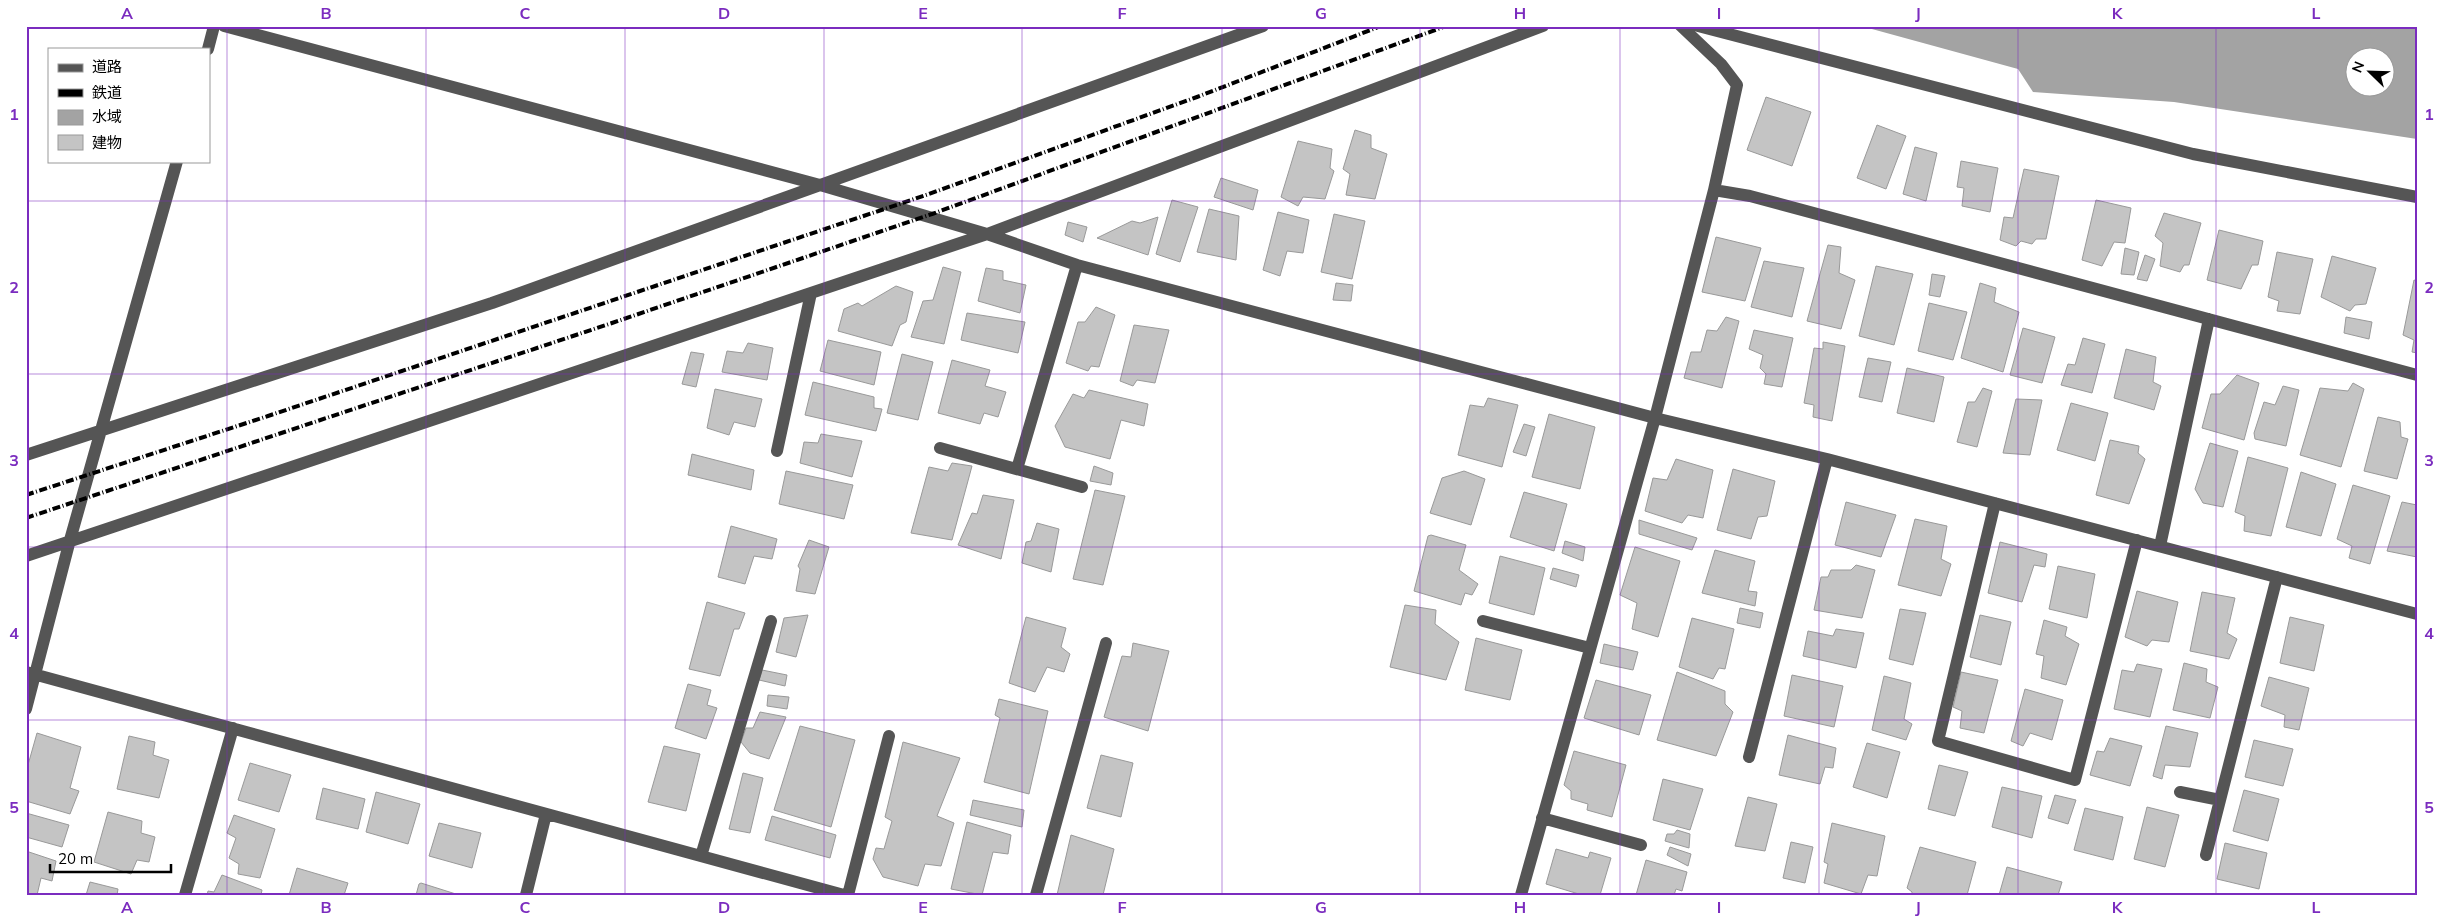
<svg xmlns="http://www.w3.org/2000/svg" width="2443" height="921" font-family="Mulish,'Noto Sans JP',sans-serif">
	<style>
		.water { fill: #a3a3a3; fill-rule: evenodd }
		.building { fill: #c4c4c4; stroke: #999 }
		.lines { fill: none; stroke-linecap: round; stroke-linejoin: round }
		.minor { stroke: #555; stroke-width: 12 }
		.rail { stroke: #000; stroke-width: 4; stroke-dasharray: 8 2.5 1 2.5; stroke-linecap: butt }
		.grid { fill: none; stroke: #7b2cbf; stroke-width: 1; stroke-opacity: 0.55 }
		.neatline { fill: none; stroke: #7b2cbf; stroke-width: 2 }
		.grid-label { font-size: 16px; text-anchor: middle; font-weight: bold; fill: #7b2cbf }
	</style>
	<rect width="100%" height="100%" fill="#fff"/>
	<path class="water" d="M1861 26H2417V139L2174 102 2033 92 2018 69ZM2356 58H2386V88H2356Z"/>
	<path class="building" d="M1766 97 1811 112 1792 166 1747 150Z
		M1877 125 1906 136 1886 189 1857 178Z
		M1355 130 1371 135V148L1387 154 1375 199 1346 195 1350 174 1343 169Z
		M1298 141 1332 149 1330 168 1334 171 1325 199 1303 197 1298 206 1281 197Z
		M1915 147 1937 153 1926 201 1903 194Z
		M1961 161 1998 168 1990 212 1962 206 1964 188 1957 187Z
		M2024 169 2059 176 2046 239H2036L2032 244 2021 241 2016 246 2000 240 2004 217 2013 218Z
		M1221 178 1258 190 1253 210 1214 197Z
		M1172 200 1198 207 1180 262 1156 254Z
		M2096 200 2131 208 2125 243 2114 242 2102 266 2082 260Z
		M1209 209 1239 216 1236 260 1197 252Z
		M1278 212 1309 220 1303 253 1287 251 1280 276 1263 270Z
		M2164 213 2201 223 2189 265H2184L2180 272 2160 266 2163 243 2155 236Z
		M1334 214 1365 221 1352 279 1321 272Z
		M1158 217 1148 255 1097 238 1132 221 1140 223Z
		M1068 222 1087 227 1083 242 1065 235Z
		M2219 230 2263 241 2258 265H2252L2241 289 2207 280Z
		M1716 237 1761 248 1745 301 1702 292Z
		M1828 245 1841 247 1839 273 1855 280 1841 329 1807 321Z
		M2125 248 2139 252 2134 275 2121 274Z
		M2277 252 2313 259 2300 314 2277 311 2279 301 2268 297Z
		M2145 255 2155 259 2147 281 2137 279Z
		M2332 256 2376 268 2366 304 2355 305 2350 311 2321 297Z
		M1764 261 1804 268 1792 317 1751 307Z
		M1876 266 1913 274 1894 345 1859 336Z
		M943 267 961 272 944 344 911 337 923 301 933 300Z
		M986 268 1003 271V280L1026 285 1020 313 978 301Z
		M1932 274 1945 276 1940 297 1929 295Z
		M2414 280 2417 281V353L2412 352 2414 340 2403 335Z
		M1336 283 1353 285 1351 301 1333 300Z
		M1980 283 1996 288 1994 302 2019 312 2003 372 1961 358Z
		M896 286 913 292 906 322 900 325 892 346 838 331 844 309 858 303 862 306Z
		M1929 303 1967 312 1953 360 1918 351Z
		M1096 307 1115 315 1099 367 1091 366 1088 371 1066 363 1078 322H1085Z
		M967 313 1025 322 1018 353 961 340Z
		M1726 317 1739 321 1722 388 1684 378 1691 352H1701L1707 330 1717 331Z
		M2346 317 2372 322 2369 339 2344 333Z
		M1134 325 1169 330 1155 383 1137 380 1133 386 1120 381Z
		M2023 328 2055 337 2042 383 2010 375Z
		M1754 330 1793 338 1782 387 1764 384 1766 374 1760 368 1763 355 1749 349Z
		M2083 338 2105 344 2092 393 2061 385 2068 364 2075 365Z
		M828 340 881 352 874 385 820 371Z
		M1823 342 1845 346 1832 421 1813 417 1814 405 1804 403 1814 348 1823 349Z
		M748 343 773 348 767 380 722 372 727 351 743 353Z
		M2126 349 2156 357 2153 382 2161 386 2154 410 2114 398Z
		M691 352 704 354 696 387 682 384Z
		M902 354 933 362 918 420 887 413Z
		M1868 358 1891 362 1882 402 1859 397Z
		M952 360 990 370 985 386 1006 392 998 417 984 413 980 424 938 413Z
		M1907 368 1944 377 1934 422 1897 413Z
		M2237 375 2259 383 2244 440 2202 428 2211 394H2220Z
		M813 382 874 397V408L882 409 876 431 805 415Z
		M2353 383 2364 389 2341 467 2300 455 2320 388 2348 391Z
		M2283 386 2299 390 2286 446 2255 439 2254 433 2264 402 2275 405Z
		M1983 388 1992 391 1977 447 1957 442 1968 402H1975Z
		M715 389 762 399 755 427 734 422 729 435 707 428Z
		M1089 390 1148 404 1144 426 1121 420 1110 459 1065 447 1055 426 1073 394 1084 398Z
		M1488 398 1518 405 1502 467 1458 455 1470 405 1484 407Z
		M2016 399 2042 400 2030 455 2003 453Z
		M2071 403 2108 413 2095 461 2057 450Z
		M1549 414 1595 427 1580 489 1532 477Z
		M2378 417 2400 422 2401 437 2408 439 2397 479 2364 471Z
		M1524 424 1535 427 1526 456 1513 452Z
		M821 434 862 441 852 477 800 463 804 442 818 443Z
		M2110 440 2139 446 2138 453 2145 459 2129 504 2096 495Z
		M2210 443 2238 451 2223 507 2203 503 2195 489Z
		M692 454 754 470 751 490 688 475Z
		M2248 457 2288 468 2271 536 2244 531 2245 516 2235 512Z
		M1676 459 1713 470 1703 518 1688 515 1682 523 1645 511 1653 478 1667 480Z
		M952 463 972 466 952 540 911 533 929 467 948 471Z
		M1094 466 1113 473 1111 485 1090 481Z
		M1733 469 1775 481 1767 516 1758 517 1751 539 1717 530Z
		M786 471 853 485 844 519 779 504Z
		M1464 471 1485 479 1471 525 1430 513 1442 478Z
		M2301 472 2336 484 2321 536 2286 527Z
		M2353 485 2390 496 2370 564 2349 558 2352 546 2337 539Z
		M1095 490 1125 496 1103 585 1073 579Z
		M1524 492 1567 504 1554 551 1510 537Z
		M983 495 1014 500 1001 559 958 545 972 513 977 514Z
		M1846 502 1896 515 1881 557 1835 545Z
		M2402 502 2417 505V557L2387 551Z
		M1915 519 1947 526 1941 559 1951 564 1941 596 1898 585Z
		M1639 520 1697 538 1692 550 1639 534Z
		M1037 523 1059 529 1051 572 1022 563 1026 542 1031 541Z
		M731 526 777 539 772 559 754 556 745 584 718 577Z
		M1431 535 1466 545 1459 570 1478 584 1472 595 1465 593 1461 605 1414 591 1428 536Z
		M809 540 829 547 815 594 796 591 800 569 798 566Z
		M1565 541 1585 547 1583 561 1562 553Z
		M2000 542 2047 554 2045 567 2034 565 2022 602 1988 593Z
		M1635 547 1680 561 1658 637 1632 629 1637 603 1620 595Z
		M1715 550 1755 561 1748 591 1757 592 1755 606 1702 593Z
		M1500 556 1545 568 1534 615 1489 603Z
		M1856 565 1875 570 1862 618 1814 610 1821 577H1828L1831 570H1851Z
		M2058 566 2095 574 2087 618 2049 609Z
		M1553 568 1579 575 1576 587 1550 579Z
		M2137 591 2178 602 2169 642 2152 640 2147 646 2125 637Z
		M2202 592 2235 598 2227 633 2237 639 2229 659 2190 651Z
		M707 602 745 613 739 629H734L720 676 689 669Z
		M1405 605 1436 610 1435 624 1459 642 1446 680 1390 667Z
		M1740 608 1763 613 1760 628 1737 623Z
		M1900 609 1926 613 1913 665 1889 659Z
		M808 615 796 657 776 652 784 618Z
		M1980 615 2011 622 2001 665 1970 657Z
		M1026 617 1066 628 1061 647 1070 654 1064 672 1047 667 1035 692 1009 683Z
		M2290 617 2324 625 2314 671 2280 663Z
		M1692 618 1734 629 1725 669 1719 668 1713 679 1679 667Z
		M2044 620 2067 627 2065 636 2079 644 2066 685 2041 678 2044 656 2036 654Z
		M1836 629 1864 633 1856 668 1803 656 1808 631 1833 636Z
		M1476 638 1522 650 1510 700 1465 690Z
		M1133 643 1169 651 1148 731 1104 717 1122 656 1131 657Z
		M1604 644 1638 652 1633 670 1600 663Z
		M2184 663 2207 669 2206 682 2218 687 2210 718 2173 710Z
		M2137 664 2162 669 2150 717 2114 709 2122 670 2134 672Z
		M762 670 787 675 785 686 759 680Z
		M1677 672 1725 691V704L1733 712 1716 756 1657 740Z
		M1961 672 1998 680 1984 733 1960 728 1962 711 1953 707Z
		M1792 675 1843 686 1834 727 1784 716Z
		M1884 676 1911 683 1904 719 1912 724 1906 740 1872 730Z
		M2269 677 2309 688 2299 730 2284 727 2285 715 2261 706Z
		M1596 680 1651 695 1639 735 1584 718Z
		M688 684 711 690 707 705 717 708 706 739 675 728Z
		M2025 689 2063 700 2052 740 2030 733 2023 746 2011 741Z
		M768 695 789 697 787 709 767 706Z
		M999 699 1048 711 1029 794 984 782 1000 718 995 715Z
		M760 712 786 717 769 759 750 753 741 742 746 728H753Z
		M800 726 855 740 831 827 774 810Z
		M2166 726 2198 733 2190 767 2165 765 2162 779 2153 776Z
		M37 733 81 747 70 788 79 791 70 814 26 801V772Z
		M1788 735 1836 748 1833 768 1825 767 1820 784 1779 775Z
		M129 736 155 742 153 755 169 760 159 798 117 789Z
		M2110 738 2142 746 2130 786 2090 775 2097 751 2104 752Z
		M2254 740 2293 749 2283 786 2245 777Z
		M903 742 960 758 937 816 954 823 941 866 925 864 918 886 883 877 873 859 876 848 884 849 892 821 885 817Z
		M1867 743 1900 752 1887 798 1853 787Z
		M664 746 700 754 686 811 648 802Z
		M1574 751 1626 765 1612 817 1587 810 1588 804 1571 799V791L1564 785Z
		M1101 755 1133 763 1121 817 1087 808Z
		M250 763 291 775 279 812 238 800Z
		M1939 765 1968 772 1955 816 1928 809Z
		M743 773 763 778 750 833 729 829Z
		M1663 779 1703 789 1690 830 1653 820Z
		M2002 787 2042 796 2032 838 1992 827Z
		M323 788 365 799 358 829 316 819Z
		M2244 790 2279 799 2268 841 2233 831Z
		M376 792 420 804 408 844 366 832Z
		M2055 795 2076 800 2068 824 2048 818Z
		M1748 797 1777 804 1765 851 1735 846Z
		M973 800 1024 810 1022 827 970 815Z
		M2147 807 2179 815 2165 867 2134 859Z
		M2085 808 2123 817 2113 860 2074 850Z
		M108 812 142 821 141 833 155 837 149 862 137 860 131 874 94 862Z
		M26 813 69 825 62 847 26 837Z
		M234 815 275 829 260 878 238 874 239 864 229 858 236 838 227 833Z
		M772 816 836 835 830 858 765 840Z
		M967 822 1011 835 1008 854 993 852 982 895 951 889Z
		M439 823 481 833 472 868 429 856Z
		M1832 823 1885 836 1877 876 1868 875 1861 894 1824 883 1828 864 1824 862Z
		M1677 830 1690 834 1689 848 1665 841 1667 834H1674Z
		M1071 835 1114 849 1103 895H1057Z
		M1791 842 1813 847 1805 883 1783 878Z
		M2225 843 2267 853 2259 889 2217 879Z
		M1670 847 1691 854 1688 866 1667 855Z
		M1920 847 1976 862 1967 895H1912V892L1907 888Z
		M1556 849 1588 858 1590 852 1611 858 1600 895H1582L1546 884Z
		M26 851 56 861 52 881 41 878 37 895H26Z
		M1646 860 1687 872 1682 891 1676 889 1674 895H1636Z
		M2007 867 2062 882 2058 895H1999Z
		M297 868 348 883 344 895H289Z
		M222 875 262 890 261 895H207L208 891 214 892Z
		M90 882 118 889 117 895H86Z
		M421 883 459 895H416L419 884Z"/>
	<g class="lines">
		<path class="minor" d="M224 26 820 185 987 234 1077 265 1655 418 1827 459 2417 614
			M1681 26 1721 64 1737 85 1714 190
			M1698 26 2193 154 2417 197
			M208 49 214 26
			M940 448 1082 487
			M777 451 811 293
			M26 455 492 303 1263 26
			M1017 469 1077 265
			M1995 503 1938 741 2075 780 2137 540
			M2160 546 2209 319
			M26 556 987 234 1543 26
			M1483 621 1590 648
			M26 672 844 895
			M26 709 70 540 177 161
			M1749 757 1827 459
			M2180 792 2220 800
			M1542 818 1641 845
			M2206 855 2277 577
			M701 856 771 621
			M185 895 233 728
			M526 895 546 814
			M848 895 889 736
			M1036 895 1106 643
			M1521 895 1655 418 1714 190 1750 196 2417 375"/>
		<path class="rail" d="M26 495 268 416 929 194 1197 97 1381 26
			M26 518 612 323 932 214 1446 26"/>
	</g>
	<path class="grid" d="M227 26V895M426 26V895M625 26V895M824 26V895M1022 26V895M1222 26V895M1420 26V895M1620 26V895M1819 26V895M2018 26V895M2216 26V895M26 201H2417M26 374H2417M26 547H2417M26 720H2417"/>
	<rect width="2443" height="921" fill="none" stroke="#ffffff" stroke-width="55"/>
	<rect x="48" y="48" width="162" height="115" fill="#ffffff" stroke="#999999"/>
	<rect x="58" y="64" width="25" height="8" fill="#555555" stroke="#999999"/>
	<text x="92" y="72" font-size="15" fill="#000000">道路</text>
	<rect x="58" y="89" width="25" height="8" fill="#000000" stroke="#999999"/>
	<text x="92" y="98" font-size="15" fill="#000000">鉄道</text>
	<rect x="58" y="110" width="25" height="15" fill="#a3a3a3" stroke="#999999"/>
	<text x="92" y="122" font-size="15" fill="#000000">水域</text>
	<rect x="58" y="135" width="25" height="15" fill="#c4c4c4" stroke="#999999"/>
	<text x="92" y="148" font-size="15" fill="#000000">建物</text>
	<g transform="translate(2370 72) rotate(293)"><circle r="24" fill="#ffffff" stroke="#999999"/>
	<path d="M0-4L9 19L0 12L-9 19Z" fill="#000000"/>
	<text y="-8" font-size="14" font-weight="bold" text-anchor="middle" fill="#000000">N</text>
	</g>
	<path d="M50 864v8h121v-8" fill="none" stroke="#000000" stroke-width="2.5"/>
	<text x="58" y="864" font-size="15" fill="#000000" stroke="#ffffff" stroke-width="4" paint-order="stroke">20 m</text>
	<rect x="28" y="28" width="2388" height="866" class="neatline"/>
	<g class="grid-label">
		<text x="127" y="19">A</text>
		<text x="326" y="19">B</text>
		<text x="525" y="19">C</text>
		<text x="724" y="19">D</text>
		<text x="923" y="19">E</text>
		<text x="1122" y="19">F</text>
		<text x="1321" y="19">G</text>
		<text x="1520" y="19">H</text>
		<text x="1719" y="19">I</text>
		<text x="1918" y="19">J</text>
		<text x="2117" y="19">K</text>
		<text x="2316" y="19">L</text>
		<text x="14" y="120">1</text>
		<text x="2429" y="120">1</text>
		<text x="14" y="293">2</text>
		<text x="2429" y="293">2</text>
		<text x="14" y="466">3</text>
		<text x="2429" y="466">3</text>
		<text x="14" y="639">4</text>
		<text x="2429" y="639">4</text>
		<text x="14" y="813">5</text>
		<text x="2429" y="813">5</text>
		<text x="127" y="913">A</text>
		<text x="326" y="913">B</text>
		<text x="525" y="913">C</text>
		<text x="724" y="913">D</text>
		<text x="923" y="913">E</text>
		<text x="1122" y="913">F</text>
		<text x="1321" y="913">G</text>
		<text x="1520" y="913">H</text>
		<text x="1719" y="913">I</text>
		<text x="1918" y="913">J</text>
		<text x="2117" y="913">K</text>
		<text x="2316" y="913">L</text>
	</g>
</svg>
